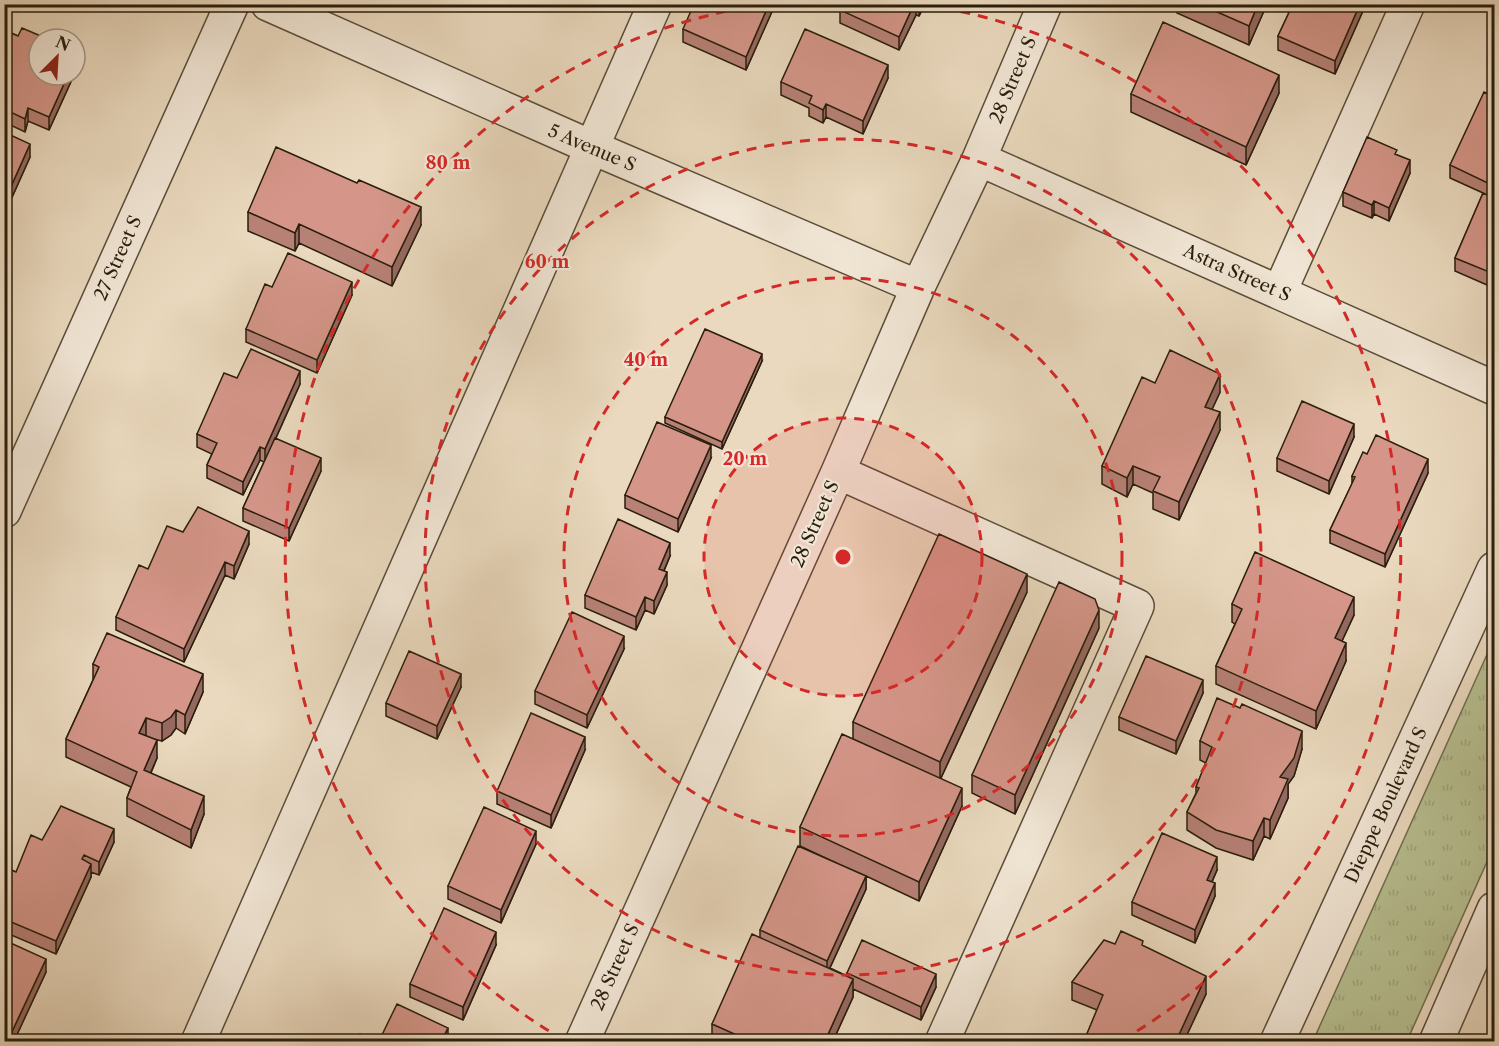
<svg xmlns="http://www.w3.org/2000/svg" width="1499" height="1046" font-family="'Libre Caslon Text',serif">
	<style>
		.grass { fill: url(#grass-tufts); stroke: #706e4f; stroke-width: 1.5 }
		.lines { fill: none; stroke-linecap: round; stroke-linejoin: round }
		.minor-casing { stroke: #594d39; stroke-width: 36 }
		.minor { stroke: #f1e6d5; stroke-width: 33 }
		.wall { fill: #b78176; stroke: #291e0d; stroke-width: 1.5 }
		.shaded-wall { fill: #956960; stroke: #291e0d; stroke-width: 1.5 }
		.building { fill: #d59689; stroke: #291e0d; stroke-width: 1.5 }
		.ring { fill: none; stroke: #d62828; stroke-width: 3; stroke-dasharray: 10 8 }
		.labels { text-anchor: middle; stroke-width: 4.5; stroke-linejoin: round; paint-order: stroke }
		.street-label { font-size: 18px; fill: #291e0d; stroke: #f1e6d5 }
		.centre { fill: #d62828; stroke: #f1e6d5; stroke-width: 3 }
		.ring-label { font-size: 18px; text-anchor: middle; font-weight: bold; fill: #d62828; stroke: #f1e6d5; stroke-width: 4.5; stroke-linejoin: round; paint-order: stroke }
	</style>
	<defs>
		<pattern id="grass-tufts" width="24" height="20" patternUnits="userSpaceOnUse" patternTransform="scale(1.5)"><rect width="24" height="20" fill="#b7bf91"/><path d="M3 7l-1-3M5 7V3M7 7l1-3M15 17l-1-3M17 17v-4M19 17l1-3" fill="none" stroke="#9da47c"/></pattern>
	</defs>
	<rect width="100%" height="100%" fill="#ead9be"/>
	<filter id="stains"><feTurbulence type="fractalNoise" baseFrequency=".00333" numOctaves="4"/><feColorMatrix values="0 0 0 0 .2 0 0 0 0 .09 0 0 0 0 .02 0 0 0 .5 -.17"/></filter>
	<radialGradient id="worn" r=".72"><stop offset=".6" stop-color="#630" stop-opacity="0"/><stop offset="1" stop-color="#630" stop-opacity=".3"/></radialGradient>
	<path class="grass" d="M1494 639V846L1407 1041H1313Z"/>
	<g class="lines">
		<defs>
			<path id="minor" d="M268 4 591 147 918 287
				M979 159 1494 388
				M1280 291 1408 4
				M838 472 1137 606 942 1042
				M4 511 232 4
				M198 1042 655 4
				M582 1042 838 472 918 287 979 159 1045 4
				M1277 1042 1494 569
				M1436 1042 1494 909"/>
		</defs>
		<use href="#minor" class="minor-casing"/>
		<use href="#minor" class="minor"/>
	</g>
	<path class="wall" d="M774 4V7L746 70 683 42V29Z
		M843 4H925L919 16 916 15 899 50 840 23V10Z
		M1177 4H1267L1249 45 1177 13Z
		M1293 4H1366L1335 74 1278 50V36Z
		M4 30 18 36 43 39 39 75H74L49 130 28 121 25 132 4 122Z
		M888 78 863 134 826 117 823 123 809 116V108L781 95V82Z
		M1279 93 1246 165 1131 112V94Z
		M1494 97V288L1455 271V258L1483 193 1450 178V165Z
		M4 132 30 157 9 204 4 202Z
		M1397 155 1410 173 1389 221 1374 214 1372 218 1343 206V192Z
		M248 212 421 225 392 286 299 243 295 251 248 231Z
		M272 287 352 295 317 373 246 342V329Z
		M762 361 722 449 665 423V417Z
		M237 378 300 384 276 438 321 471 289 541 243 521V508L264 462 260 460 243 495 207 478V465L212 454 197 447V434Z
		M1155 383 1220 392 1212 409 1220 430 1179 520 1153 509V493L1133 484 1127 497 1102 484V466Z
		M1354 437 1329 494 1277 471V458Z
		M1367 454 1428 473 1385 567 1330 543V530L1352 484V476Z
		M711 458 678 532 625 508V495Z
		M183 532 249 544 234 579 225 575 184 662 116 630V617Z
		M670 556 664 571 667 585 654 614 645 610 636 630 585 608V595Z
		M1027 592 941 778 962 806 919 901 866 876V889L830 968 847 976V973L936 987 921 1020 853 989V997L833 1041H708L712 1037V1024L760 937V930L836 863 800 846V827L853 738V722Z
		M1232 604 1354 615 1342 641 1346 661 1316 729 1216 684V666L1235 624 1232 622Z
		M1099 628 1015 814 972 793V775Z
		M624 649 587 728 535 704V691Z
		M93 664 203 692 185 734 176 728 171 735 162 741 153 739 157 758 151 773 204 814 191 848 127 816V798L131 787 66 757V739L93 680Z
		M461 687 437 739 386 716V703Z
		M1203 693 1176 754 1119 730V717Z
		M1200 741 1302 749 1294 776 1288 784V798L1270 839 1264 836 1253 860 1216 848 1187 830V812L1196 793V787L1206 763 1200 760Z
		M585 750 551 828 497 804V791Z
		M42 840 114 842 99 875 91 872V877L56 954 4 932V867L16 872Z
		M536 844 501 923 448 899V886Z
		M1217 870 1212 882 1215 896 1195 943 1132 915V902Z
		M4 940 46 972 14 1041H4Z
		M1115 944 1143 946 1206 994 1184 1041H1084L1097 1010 1072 1000V982Z
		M496 945 463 1020 410 997V984Z"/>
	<path class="shaded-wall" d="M769 4H774V7L746 70V57Z
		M914 4H916V15L899 50V37Z
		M919 4H925L919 16Z
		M1258 4H1267L1249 45V26Z
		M1360 4H1366L1335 74V61Z
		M888 65V78L863 134V121Z
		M68 75H74L49 130V117Z
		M1279 75V93L1246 165V147Z
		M826 104V117L823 123V110Z
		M28 108V121L25 132V119Z
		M30 144V157L9 204V191Z
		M1410 160V173L1389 221V208Z
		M1374 201V214L1372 218V205Z
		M421 207V225L392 286V267Z
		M299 224V243L295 251V233Z
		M352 282V295L317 373V360Z
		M762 354V361L722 449V442Z
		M300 371V384L265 462V449Z
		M1220 374V392L1205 425V407Z
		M1220 412V430L1179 520V502Z
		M1354 424V437L1329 494V481Z
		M711 445V458L678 532V519Z
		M260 447V460L243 495V482Z
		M321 458V471L289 541V528Z
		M1428 459V473L1385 567V554Z
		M1133 466V484L1127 497V478Z
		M249 531V544L234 579V566Z
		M670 543V556L659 582V569Z
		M225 562V575L184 662V649Z
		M667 572V585L654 614V601Z
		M1027 574V592L940 780V762Z
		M645 597V610L636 630V617Z
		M1354 597V615L1335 656V638Z
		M1099 610V628L1015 814V795Z
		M624 636V649L587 728V715Z
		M1346 643V661L1316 729V711Z
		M203 674V692L185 734V715Z
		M461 674V687L437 739V726Z
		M1203 680V693L1176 754V741Z
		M176 710V728L171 735 162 741V723Z
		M146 718V737L139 733Z
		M1302 731V749L1294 776 1288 784V798L1270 839V820L1280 777Z
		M585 737V750L551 828V815Z
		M157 740V758L144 788V770Z
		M962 788V806L919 901V882Z
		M204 796V814L191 848V830Z
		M1264 818V836L1253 860V841Z
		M114 829V842L99 875V862Z
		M536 831V844L501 923V910Z
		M1217 857V870L1207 893V880Z
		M91 864V877L56 954V941Z
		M866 876V889L827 974V961Z
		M1215 883V896L1195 943V930Z
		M496 932V945L463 1020V1007Z
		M46 959V972L14 1041H9V1038Z
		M936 974V987L921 1020V1007Z
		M1206 976V994L1184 1041H1176Z
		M853 979V997L833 1041H825Z
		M448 1028V1041H441Z"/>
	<path class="building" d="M694 4H769L746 57 683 29Z
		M843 4H914L899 37 840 10Z
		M1199 4H1258L1249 26Z
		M1293 4H1360L1335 61 1278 36Z
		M1163 22 1279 75 1246 147 1131 94Z
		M22 28 43 37 42 39H39V75H68L49 117 28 108 25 119 4 109V30L18 36Z
		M805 29 888 65 863 121 826 104 823 110 809 103 812 96 781 82Z
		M1484 92 1494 97V186L1450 165Z
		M4 132 30 144 9 191 4 189Z
		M1367 137 1397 150 1395 154 1410 160 1389 208 1374 201 1372 205 1343 192Z
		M276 147 357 183 359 180 421 207 392 267 299 224 295 233 248 212Z
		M1483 193 1494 198V274L1455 258Z
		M288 253 352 282 317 360 246 329 265 284 272 287Z
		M705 329 762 354 722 442 665 417Z
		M251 349 300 371 265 449 260 447 243 482 207 465 217 443 197 434 224 373 237 378Z
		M1170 350 1220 374 1205 407 1220 412 1179 502 1153 491 1160 477 1133 466 1127 478 1102 466 1142 377 1155 383Z
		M1302 401 1354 424 1329 481 1277 458Z
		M657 422 711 445 678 519 625 495Z
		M1376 435 1428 459 1385 554 1330 530 1355 477 1352 476 1363 452 1367 454Z
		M275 438 321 458 289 528 243 508Z
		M198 507 249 531 234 566 225 562 184 649 116 617 139 565 148 569 167 526 183 532Z
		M618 519 670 543 659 569 667 572 654 601 645 597 636 617 585 595Z
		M939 534 1027 574 940 762 853 722Z
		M1255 552 1354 597 1335 638 1346 643 1316 711 1216 666 1242 609 1232 604Z
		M1059 582 1095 599 1099 610 1015 795 972 775Z
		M572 612 624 636 587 715 535 691Z
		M107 633 203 674 185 715 176 710 171 717 162 723 146 718 139 733 157 740 144 770 204 796 191 830 127 798 137 772 66 739 99 667 93 664Z
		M409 651 461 674 437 726 386 703Z
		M1146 656 1203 680 1176 741 1119 717Z
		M1217 698 1240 708 1242 704 1302 731 1294 758 1280 777 1288 779 1270 820 1264 818 1253 841 1216 830 1187 812 1199 788 1196 787 1212 747 1200 741Z
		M531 713 585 737 551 815 497 791Z
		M842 734 962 788 919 882 800 827Z
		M61 806 114 829 99 862 84 855 82 859 91 864 56 941 4 919V867L16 872 31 835 42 840Z
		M484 807 536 831 501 910 448 886Z
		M1162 833 1217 857 1207 880 1215 883 1195 930 1132 902Z
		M798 846 866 876 827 961 760 930Z
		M444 908 496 932 463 1007 410 984Z
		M1121 931 1143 941 1142 945 1206 976 1176 1041H1084L1103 995 1072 982 1104 940 1115 944Z
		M752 934 853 979 825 1041H750L712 1024Z
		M4 940 46 959 9 1038 4 1036Z
		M862 940 936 974 921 1007 847 973Z
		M397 1004 448 1028 441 1041H379Z
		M360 1034 375 1041H357Z
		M710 1036 721 1041H708Z"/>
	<circle cx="843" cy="557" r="139" fill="#d62828" fill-opacity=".12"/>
	<g class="ring">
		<circle cx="843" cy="557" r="139"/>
		<circle cx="843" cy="557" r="279"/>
		<circle cx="843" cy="557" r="418"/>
		<path d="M564 1040A558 558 0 0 1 761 5M925 5A558 558 0 0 1 1122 1040"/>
	</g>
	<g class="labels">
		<g class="street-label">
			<text transform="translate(1013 80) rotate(-67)" y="6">28 Street S</text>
			<text transform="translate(592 148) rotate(23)" y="6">5 Avenue S</text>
			<text transform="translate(118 258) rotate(-66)" y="6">27 Street S</text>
			<text transform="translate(1237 273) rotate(24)" y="6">Astra Street S</text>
			<text transform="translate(815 524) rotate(-66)" y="6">28 Street S</text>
			<text transform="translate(1386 805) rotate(-65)" y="6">Dieppe Boulevard S</text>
			<text transform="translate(615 967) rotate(-66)" y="6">28 Street S</text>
		</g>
	</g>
	<circle cx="843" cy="557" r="9" class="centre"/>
	<g class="ring-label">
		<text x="448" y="169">80 m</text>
		<text x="547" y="268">60 m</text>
		<text x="646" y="366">40 m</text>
		<text x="745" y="465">20 m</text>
	</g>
	<rect width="1499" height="1046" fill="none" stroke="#ead9be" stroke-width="24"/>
	<rect x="6" y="6" width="1487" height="1034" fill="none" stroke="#291e0d" stroke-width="3"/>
	<rect x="12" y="12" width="1475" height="1022" fill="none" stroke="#291e0d" stroke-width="1.5"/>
	<g transform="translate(57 57) rotate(24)"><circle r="28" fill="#f1e6d5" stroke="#a19685" stroke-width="1.5"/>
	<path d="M0-4.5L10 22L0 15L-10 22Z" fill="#8f2418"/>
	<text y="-9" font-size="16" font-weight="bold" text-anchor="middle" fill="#291e0d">N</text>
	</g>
	<rect width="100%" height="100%" filter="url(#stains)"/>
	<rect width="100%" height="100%" fill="url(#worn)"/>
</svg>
